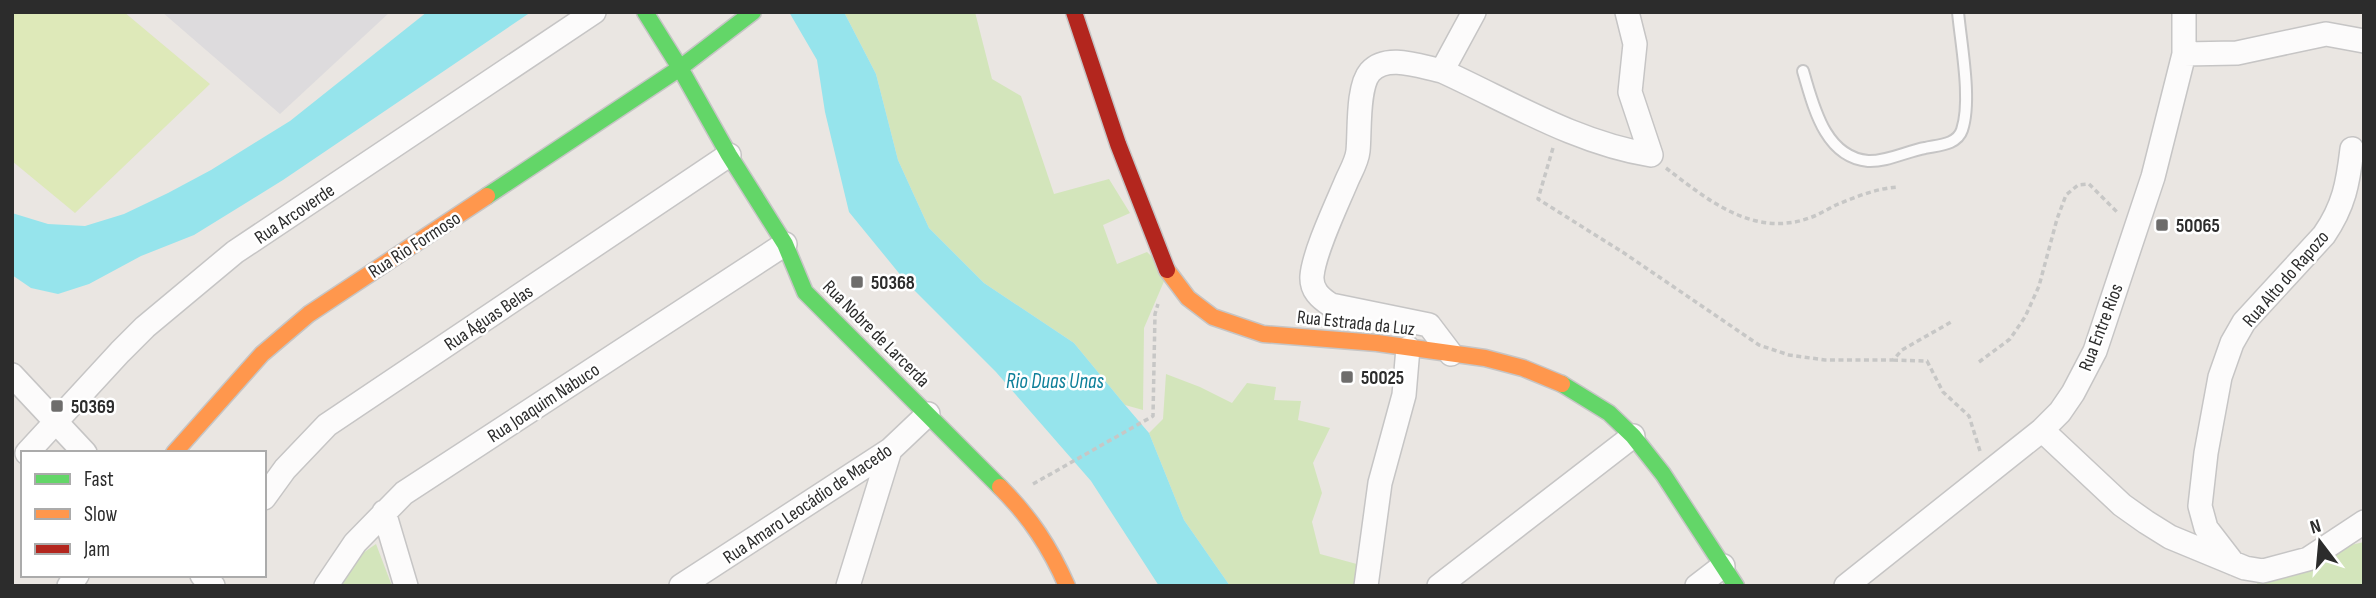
<svg xmlns="http://www.w3.org/2000/svg" width="2376" height="598" font-family="'Sofia Sans Condensed',sans-serif">
	<style>
		.industrial { fill: #dddbdd }
		.green { fill: #d3e5bb }
		.pitch { fill: #dee9b9 }
		.water { fill: #96e4ec }
		.lines { fill: none; stroke-linecap: round; stroke-linejoin: round }
		.lane-casing { stroke: #c6c5c5; stroke-width: 14 }
		.street-casing { stroke: #c6c5c5; stroke-width: 26 }
		.fast-casing { stroke: #c6c5c5; stroke-width: 19 }
		.slow-casing { stroke: #c6c5c5; stroke-width: 19 }
		.jam-casing { stroke: #c6c5c5; stroke-width: 19 }
		.path { stroke: #c7c7c6; stroke-width: 3.5; stroke-dasharray: 5 3.5; stroke-linecap: butt }
		.lane { stroke: #fcfbfb; stroke-width: 10 }
		.street { stroke: #fcfbfb; stroke-width: 23 }
		.fast { stroke: #63d668; stroke-width: 16 }
		.slow { stroke: #ff974d; stroke-width: 16 }
		.jam { stroke: #b3261e; stroke-width: 16 }
		.poi-dot { fill: #6e6d6c; stroke: #fff; stroke-width: 2.5 }
		.labels { text-anchor: middle; stroke-width: 5; stroke-linejoin: round; paint-order: stroke }
		.street-label { font-size: 19px; fill: #2c2c2c; stroke: #fff }
		.poi-label { font-size: 19px; font-weight: bold; fill: #2c2c2c; stroke: #fff; text-anchor: start }
		.water-label { font-size: 21px; font-style: italic; fill: #0d7f99; stroke: #fff }
	</style>
	<rect width="100%" height="100%" fill="#eae6e2"/>
	<path class="industrial" d="M162 12H390L280 114Z"/>
	<path class="green" d="M844 12H975L992 79 1021 96 1054 194 1109 179 1130 213 1103 225 1117 264 1147 252 1168 272 1144 328 1143 410 1125 405 1074 343 984 283 929 228 898 160 876 74Z
		M1166 374 1200 387 1232 403 1247 383 1276 387 1274 400 1301 401 1298 420 1330 428 1313 463 1322 493 1312 522 1320 554 1364 566 1360 586H1230L1184 520 1149 433 1163 419Z
		M2364 542V586H2255L2275 562Z
		M376 544 392 586H341L360 555Z"/>
	<path class="pitch" d="M12 12H124L210 84 75 213 12 161Z"/>
	<path class="water" d="M427 12H531L283 180 194 235 141 256 89 284 58 294 31 288 12 275V213L48 224 85 226 124 214 168 193 211 170 290 121Z
		M789 12H844L876 74 898 160 929 228 984 283 1074 343 1125 405 1149 433 1184 520 1230 586H1159L1091 481 996 372 907 283 849 212 825 112 817 60Z"/>
	<g class="lines">
		<defs>
			<path id="lane" d="M1803 71C1813 104 1824 157 1868 161 1887 162 1907 151 1925 148 1938 145 1957 145 1962 130 1972 100 1961 45 1958 12"/>
			<path id="street" d="M2184 54 2237 53 2326 34 2364 41
				M1442 71C1510 102 1576 143 1651 155L1630 92 1635 44 1627 12
				M1451 354 1429 325 1331 305C1320 298 1311 290 1312 276 1314 252 1337 204 1347 180 1351 171 1357 161 1358 151 1360 132 1357 87 1370 72 1387 53 1421 67 1442 71L1474 12
				M12 375 85 453
				M2042 430 2122 505 2146 522 2170 537 2245 568 2263 571 2308 559 2364 522
				M27 453 120 352 145 327 235 252 594 12
				M264 498 285 469 327 425 729 155
				M384 512 406 586
				M2233 563 2206 528 2200 506 2206 453 2220 377 2232 343 2244 322 2324 235C2344 206 2348 183 2352 149
				M202 575 213 586
				M69 586 77 575
				M326 586 355 543 404 493 785 244
				M681 586 890 450 928 414
				M848 586 890 450
				M1366 586 1380 483 1404 395 1408 348
				M1439 586 1633 436
				M1697 586 1723 566
				M1846 586 2042 430 2060 412 2073 393 2095 351 2153 177 2184 54V12"/>
			<path id="fast" d="M645 12 680 68 729 155 785 244 805 292 1000 487
				M487 196 680 68 753 12
				M1562 384 1609 413 1633 436 1663 474 1736 586"/>
			<path id="slow" d="M1167 270 1188 298 1213 317 1263 334 1377 343 1485 358 1523 368 1562 384
				M174 453 262 354 309 314 487 196
				M1000 487C1030 517 1050 547 1067 586"/>
			<path id="jam" d="M1074 12 1118 144 1167 270"/>
		</defs>
		<use href="#lane" class="lane-casing"/>
		<use href="#street" class="street-casing"/>
		<use href="#fast" class="fast-casing"/>
		<use href="#slow" class="slow-casing"/>
		<use href="#jam" class="jam-casing"/>
		<path class="path" d="M1553 148 1538 199 1624 253 1759 345 1789 355 1825 360H1893L1902 350 1951 322
			M1666 168C1709 201 1755 239 1812 217 1820 214 1828 209 1836 205 1855 197 1878 188 1898 187
			M1893 360 1927 361 1943 392 1969 416 1980 451
			M1979 362 2010 339 2025 317 2039 286 2057 219 2066 195 2078 185 2089 184 2119 214
			M1033 484 1153 416 1155 314 1158 304"/>
		<use href="#lane" class="lane"/>
		<use href="#street" class="street"/>
		<use href="#fast" class="fast"/>
		<use href="#slow" class="slow"/>
		<use href="#jam" class="jam"/>
	</g>
	<g class="poi-dot">
		<rect x="2155" y="218" width="14" height="14" rx="3.5"/>
		<rect x="850" y="275" width="14" height="14" rx="3.5"/>
		<rect x="1340" y="370" width="14" height="14" rx="3.5"/>
		<rect x="50" y="399" width="14" height="14" rx="3.5"/>
	</g>
	<g class="labels">
		<g class="street-label">
			<text transform="translate(294 213) rotate(-34)" y="7">Rua Arcoverde</text>
			<text transform="translate(414 244) rotate(-33)" y="7">Rua Rio Formoso</text>
			<text transform="translate(2285 278) rotate(-49)" y="7">Rua Alto do Rapozo</text>
			<text transform="translate(488 317) rotate(-34)" y="7">Rua Águas Belas</text>
			<text transform="translate(1356 322) rotate(6)" y="7">Rua Estrada da Luz</text>
			<text transform="translate(2100 327) rotate(-69)" y="7">Rua Entre Rios</text>
			<text transform="translate(877 333) rotate(45)" y="7">Rua Nobre de Larcerda</text>
			<text transform="translate(543 402) rotate(-33)" y="7">Rua Joaquim Nabuco</text>
			<text transform="translate(807 503) rotate(-34)" y="7">Rua Amaro Leocádio de Macedo</text>
		</g>
		<g class="poi-label">
			<text x="2176" y="232">50065</text>
			<text x="871" y="289">50368</text>
			<text x="1361" y="384">50025</text>
			<text x="71" y="413">50369</text>
		</g>
		<g class="water-label">
			<text x="1055" y="388">Rio Duas Unas</text>
		</g>
	</g>
	<rect width="2376" height="598" fill="none" stroke="#2c2c2c" stroke-width="28"/>
	<rect x="21" y="451" width="245" height="126" fill="#ffffff" stroke="#ababab" stroke-width="2"/>
	<rect x="35" y="474" width="35" height="10" fill="#63d668" stroke="#ababab" stroke-width="2"/>
	<text x="84" y="486" font-size="21" fill="#2c2c2c">Fast</text>
	<rect x="35" y="509" width="35" height="10" fill="#ff974d" stroke="#ababab" stroke-width="2"/>
	<text x="84" y="521" font-size="21" fill="#2c2c2c">Slow</text>
	<rect x="35" y="544" width="35" height="10" fill="#b3261e" stroke="#ababab" stroke-width="2"/>
	<text x="84" y="556" font-size="21" fill="#2c2c2c">Jam</text>
	<g transform="translate(2320 542) rotate(344)" stroke="#ffffff" stroke-width="5" paint-order="stroke">
	<path d="M0-5L12 26L0 18L-12 26Z" fill="#2c2c2c"/>
	<text y="-10" font-size="19" font-weight="bold" text-anchor="middle" fill="#2c2c2c">N</text>
	</g>
</svg>
